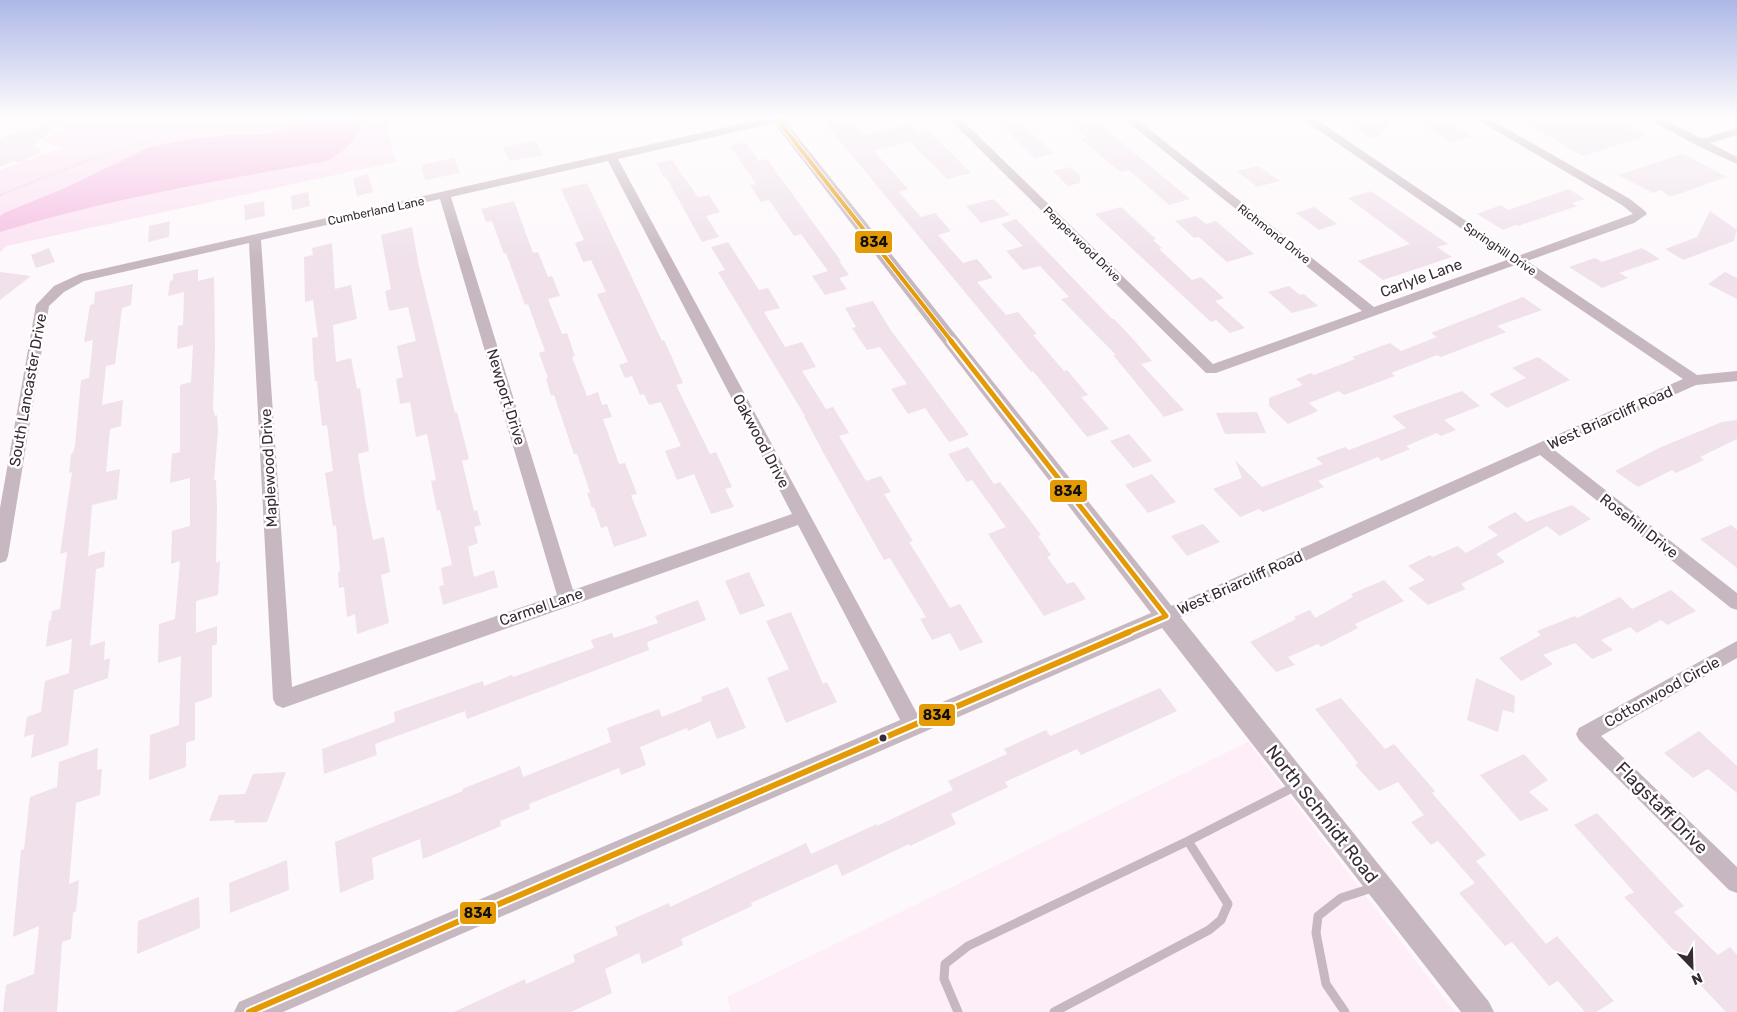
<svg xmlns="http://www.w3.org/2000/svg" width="1737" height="1012" font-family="Rubik,sans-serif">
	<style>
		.built { fill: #feeef8 }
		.green { fill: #fbe2f2 }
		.water { fill: #f5bee2 }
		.building { fill: #f0e1eb }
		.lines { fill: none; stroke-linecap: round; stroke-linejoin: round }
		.path { stroke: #c5b9c0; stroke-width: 2.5; stroke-dasharray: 0.5 2.5; stroke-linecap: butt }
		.service { stroke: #c7b7c1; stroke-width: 9 }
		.minor { fill: #c7b7c1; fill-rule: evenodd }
		.tertiary { fill: #c7b7c1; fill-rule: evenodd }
		.bus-1-far2-casing { stroke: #fff; stroke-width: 6 }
		.bus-1-far1-casing { stroke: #fff; stroke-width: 9 }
		.bus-1-casing { stroke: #fff; stroke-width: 10 }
		.bus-1-far2 { stroke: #e49a05; stroke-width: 4 }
		.bus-1-far1 { stroke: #e49a05; stroke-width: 5 }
		.bus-1 { stroke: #e49a05; stroke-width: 6 }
		.bus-dot { fill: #372a32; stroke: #fff; stroke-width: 2 }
		.labels { text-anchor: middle; stroke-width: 5; stroke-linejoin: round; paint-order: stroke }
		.far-street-label { font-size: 12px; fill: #372a32; stroke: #fff }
		.street-label { font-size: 15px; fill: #372a32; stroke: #fff }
		.near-street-label { font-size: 18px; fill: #372a32; stroke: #fff }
		.line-badge { stroke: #fff; stroke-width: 2 }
		.pale-badge-label { font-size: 14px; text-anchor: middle; font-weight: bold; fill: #111 }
	</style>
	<rect width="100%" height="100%" fill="#fdf8fb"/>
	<path class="built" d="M1248 742 1455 1012H731L727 997Z"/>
	<path class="green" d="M45 118H385L396 162 6 246 0 252V170L61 148 42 140 65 130 41 120Z"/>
	<path class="water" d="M307 118H362C360 137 343 153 327 161 217 181 107 199 0 232V216L4 213 65 188 148 148 176 141 227 135 270 134Z"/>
	<path class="building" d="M848 118 863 135 911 124 918 132 928 130 971 173 947 179 910 142 874 151 908 189 899 192 921 217 935 213 951 231 938 235 963 263 977 259 993 278 977 282 1006 315 1018 312 1037 334 1033 335 1064 371 1067 370 1088 395 1081 397 1109 429 1087 437 1033 371 1031 372 825 123Z
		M993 118H1017L1053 153 1035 158Z
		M1064 118H1092L1190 199 1169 205 1129 170 1120 172 1081 139 1087 138Z
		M1341 118H1391L1380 137 1372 139Z
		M1411 118H1440L1472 137 1452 143Z
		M1517 118H1613L1646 136 1583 156Z
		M62 121 33 146 42 152 18 163 15 161 0 167V139L24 129 28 130Z
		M536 140 542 155 509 161 503 147Z
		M745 142 759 161 767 159 841 261H839L849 275 839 278 847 289 825 295 812 276 828 271 801 234 794 236 769 200 761 202 750 185 756 184 730 146Z
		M1683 154 1727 177 1670 197 1661 190 1653 193 1618 175Z
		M454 158 460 173 425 180 421 165Z
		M672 160 698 197 709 195 720 212 706 216 719 237 702 242 666 177 664 178 656 163Z
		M1258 166 1280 181 1257 187 1237 171Z
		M1070 167 1080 175V183L1068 186 1053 171Z
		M368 174 373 192 357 196 353 178Z
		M587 183 662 341 664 340 674 362 683 383 676 385 710 454 716 452 732 487 725 489 734 507 711 514 694 474 677 480 665 451 681 446 661 402 649 405 644 394 640 395 632 376 625 378 619 365 628 362 597 294 606 292 591 260 583 262 575 243 584 240 561 189Z
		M1569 189 1585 199 1572 203 1577 206 1518 226 1516 225 1503 230 1477 214 1501 205 1508 210Z
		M1371 191 1448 244 1437 247 1452 257 1383 280 1358 261 1410 244 1348 198Z
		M308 192 310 206 292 210 291 196Z
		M993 199 1010 215 981 223 966 206Z
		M264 201 265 216 245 220 244 205Z
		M514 201 533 253 538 252 548 277 552 276 560 296 548 299 562 334 567 333 575 356 572 357 587 396 598 392 602 405 607 404 612 417 603 419 619 464 625 463 637 494 631 495 647 536 614 547 607 526 601 528 594 507 592 508 587 493 590 492 577 454H574L554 395 551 396 546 378H548L539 353 545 351 528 304 525 305 506 253 504 254 492 221 486 222 481 209Z
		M1121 207 1156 239 1153 240 1162 248 1159 249 1192 280 1201 277 1224 298 1215 301 1245 328 1230 333 1216 320 1211 322 1095 214Z
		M1314 207 1317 209 1337 224 1319 230 1296 213Z
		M1710 211 1737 230 1734 241 1683 260 1665 249 1697 237Z
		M1196 216 1206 224 1216 221 1254 254 1227 262 1199 237 1194 238 1175 221Z
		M1016 219 1112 319H1114L1133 339 1152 361 1141 364 1184 410 1164 417 1113 355H1116L1061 299 1069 297 1040 266 1023 270 1006 251 1023 246 1001 224Z
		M170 221 169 237 148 242 149 226Z
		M412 227 419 267 455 413 457 412 469 459 462 461 474 511 477 510 481 525 474 527 478 543 468 547 474 577 494 570 498 587 443 605 439 586 444 585 441 568 452 565 440 510 437 511 431 481 436 480 427 434 416 437 410 402 400 404 396 379 403 377 397 346 416 341 408 307 389 311 385 291 391 289 381 235Z
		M728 242 759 290 768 288 780 308 764 312 785 347 802 342 816 367 802 371 826 409 833 407 849 433 839 436 866 481 881 476 891 492 884 494 913 541 909 542 950 608 960 604 983 642 960 651 950 633 932 640 920 619 926 617 890 558 884 560 823 452 804 416H805L718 272 725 270 711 247Z
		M332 243 335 289 351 285 357 319 333 325 336 362 351 358 357 389 360 388 369 451 358 454 365 500 373 540 384 537 390 572 381 575 389 623 357 634 355 614 347 617 344 587 339 588 338 572 340 571 336 525 333 526 325 473 333 471 327 425 322 426 317 381H315L314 373 312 338 318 337 313 300 305 302 304 257 313 255 312 248Z
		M49 248 55 262 36 268 31 255Z
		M1642 248 1660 259 1619 273 1628 278 1602 288 1569 267 1595 258 1602 262Z
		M198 269V281L214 277 215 347 213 409 215 416 217 415 218 431 214 480H216L217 508 216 563 220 561 218 595 196 601V633L217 626V644L212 646V697L195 703V740L186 743V767L149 780 150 735 179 725 181 656 158 663 159 624 175 619 180 561 171 564 172 531 190 526V478L170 483 172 454 180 452V385L191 382 193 345 177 349 178 326 183 325 184 292 168 296 170 281 173 280V274Z
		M0 272 31 276 0 300Z
		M1725 272 1737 278V299L1708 284Z
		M133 284 131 305 122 308 115 364 106 366 102 405 123 400 121 426 110 429 106 472 120 469 117 499 92 505 88 556 105 551 104 567 96 569 90 646 105 641 104 660 110 658 108 678 74 690 68 745 31 758 34 734 24 737 27 717 41 712 45 681 69 673 72 639 46 647 49 621 51 620 52 611 60 609 67 552 60 554 72 472 69 473 71 454 73 453 75 446 81 380 89 378 93 340 84 342 90 305 94 304 95 292Z
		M1289 286 1300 295 1304 294 1318 306 1292 313 1268 292Z
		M1523 297 1542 310 1497 326 1506 332 1441 357 1437 355 1391 373 1395 376 1344 395 1339 391 1309 403 1318 411 1288 424 1269 406V398L1303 385 1296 379 1311 373 1314 375 1355 359 1352 357 1390 343 1401 351 1437 337 1431 333Z
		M873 301 890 329 969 435 949 442 925 408 908 414 891 389 907 384 880 347 867 350 852 328 856 327 845 308Z
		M1538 357 1570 380 1507 408 1489 394 1526 378 1512 368Z
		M1462 391 1480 406 1444 420 1456 430 1441 436 1437 433 1406 446 1410 449 1381 461 1378 457 1318 481 1324 487 1263 512 1259 509 1240 517 1213 489 1242 478 1235 460 1262 487 1323 464 1316 458 1345 447 1349 450 1406 428 1392 416Z
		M1257 412 1266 433 1225 434 1216 413Z
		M1737 420V439L1700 457 1704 460 1676 473 1672 470 1638 487 1615 471 1659 448 1722 422Z
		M1129 434 1152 461 1133 468 1110 441Z
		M968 447 994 484 1000 482 1029 519 1041 535 1038 536 1051 555 1047 557 1067 584 1074 582 1086 599 1044 616 988 534 1006 527 972 480 967 482 948 454Z
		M1152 474 1176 502 1148 513 1125 485Z
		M1572 505 1591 519 1560 536 1547 526 1496 554 1505 562 1461 584 1466 589 1428 605 1408 588 1425 580 1408 566 1430 555 1432 557 1458 546 1466 553 1498 535 1487 527 1515 512 1526 522Z
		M1203 524 1220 542 1187 556 1171 536Z
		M1731 525 1737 530V568L1700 539Z
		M749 572 765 606 740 615 725 581Z
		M1384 580 1404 601 1355 624 1358 628 1321 647 1318 644 1288 657 1295 665 1276 672 1250 642 1296 619 1294 617 1310 610 1315 618 1353 597 1351 594Z
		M1671 590 1696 611 1667 625 1661 620 1637 633 1630 627 1601 640 1613 650 1592 659 1575 643 1543 655 1553 664 1521 681 1499 658 1541 635 1537 631 1575 616 1577 618 1620 597 1632 609Z
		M698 600 706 620 647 642 649 650 467 719 465 711 375 744 377 755 324 774 322 749 395 722 394 712 483 681 484 686 512 675 513 677 594 648 591 640 612 633 614 638 658 623 655 616Z
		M791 612 823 684 827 682 837 702 786 723 767 678 789 669 766 621Z
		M1476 678 1515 696 1514 713 1503 710 1498 732 1467 720Z
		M728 687 746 728 717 739 710 721 688 731 687 728 640 747 646 765 621 775 619 768 529 804 530 809 500 821 501 826 423 859 420 839 372 858 374 879 340 893 335 842 463 791 462 789 520 766 523 777 611 742 607 728 659 709 662 717 702 701 701 697Z
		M1160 688 1177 711 1081 755 1077 749 1005 782 1008 787 951 814 956 824 910 846 909 844 842 876 837 864 751 903 752 906 681 939 683 945 642 964 639 953 605 969 612 993 571 1012H454L525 979 526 984 575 962 573 955 618 935 615 927 669 903 670 907 806 843 811 854 877 824V826L953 790 948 781 1007 754 1004 749 1046 730 1050 736Z
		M1341 698 1385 749 1394 744 1435 791 1432 793 1486 855 1476 861 1546 944 1557 936 1614 1001 1596 1012H1585L1558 981 1549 986 1512 942 1505 946 1459 893 1475 883 1438 841 1431 845 1411 822 1424 815 1398 782 1379 791 1355 765 1358 763 1315 709Z
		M1699 731 1737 766V793L1708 769 1693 778 1664 753Z
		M98 748 97 770 102 769 100 795 76 803 69 884 79 880 76 911 73 913 71 939 62 942 57 1012H3L6 985 34 974 39 926 13 937 21 850 24 849 30 797 57 787 59 762Z
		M1524 754 1548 780 1529 792 1549 810 1520 821 1480 775Z
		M286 772 267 822 234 823 235 820 209 821 219 795 245 794 253 774Z
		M1597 813 1684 906 1674 912 1718 955 1730 947 1737 955V1012H1726L1689 973 1693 971 1624 897 1634 892 1574 825Z
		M287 860 289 890 230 913 229 883Z
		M199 897 200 928 137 954 138 921Z"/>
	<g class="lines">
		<path class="path" d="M0 195 86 161 145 143"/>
		<path class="service" d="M958 1012 944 979 945 964 968 946 1188 841 1296 786
			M1054 1012 1209 930 1221 920 1228 904 1188 841
			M1345 1012 1326 984 1316 933 1318 916 1341 898 1375 887"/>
		<path class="minor" d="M766 118H787L782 121 618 159 920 719 923 725 920 731 913 734 906 731 798 525 283 708 276 705 273 699 249 243 84 281 64 292 49 306 8 556 6 561 0 563V508L36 305 54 286 80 274ZM608 161 792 514 573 590 451 197ZM440 199 557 595 292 687 261 240Z
			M948 118H960L1213 364 1362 311 1123 118H1135L1374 307 1507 260 1301 118H1314L1518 256 1633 214 1622 205 1475 118H1488L1630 199 1645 211 1647 214 1634 223 1527 261 1697 375 1737 371V381L1696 385 1553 449 1737 593V610L1731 608 1540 455 1172 621 1166 624 1160 621 1157 616 1160 611 1683 379 1515 265 1216 373H1206Z
			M1647 118H1661L1702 139 1737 128V135L1710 143 1737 157V164L1696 145Z
			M1737 641V658L1601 736 1737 867V893L1729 890 1579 740 1576 734 1579 728Z"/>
		<path class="tertiary" d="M770 118H783L1174 609 1489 1002 1494 1012H1461L1162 628 283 1012H234L239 1002 1151 613Z"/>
		<defs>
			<path id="bus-1-far2" d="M776 118 952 342"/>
			<path id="bus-1-far1" d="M951 341 1166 616
				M1126 633 1166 616"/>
			<path id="bus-1" d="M249 1012 1129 632"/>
		</defs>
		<use href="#bus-1-far2" class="bus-1-far2-casing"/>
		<use href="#bus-1-far1" class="bus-1-far1-casing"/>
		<use href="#bus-1" class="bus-1-casing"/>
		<use href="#bus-1-far2" class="bus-1-far2"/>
		<use href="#bus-1-far1" class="bus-1-far1"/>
		<use href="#bus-1" class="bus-1"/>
	</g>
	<linearGradient id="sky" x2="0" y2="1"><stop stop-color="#adb8e6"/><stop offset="0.45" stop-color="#fefcfd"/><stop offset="1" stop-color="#fefcfd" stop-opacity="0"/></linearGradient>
	<rect width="1737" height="260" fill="url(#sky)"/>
	<circle class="bus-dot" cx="883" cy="738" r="4.5"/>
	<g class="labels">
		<g class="far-street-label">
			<text transform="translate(376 211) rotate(-12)" y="4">Cumberland Lane</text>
			<text transform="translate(1274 234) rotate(38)" y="4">Richmond Drive</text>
			<text transform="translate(1082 244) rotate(44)" y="4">Pepperwood Drive</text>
			<text transform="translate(1500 249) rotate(34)" y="4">Springhill Drive</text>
		</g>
		<g class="street-label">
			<text transform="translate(1421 278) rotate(-20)" y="5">Carlyle Lane</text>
			<text transform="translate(28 390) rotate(-80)" y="5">South Lancaster Drive</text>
			<text transform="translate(506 397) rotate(73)" y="5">Newport Drive</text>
			<text transform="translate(1610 418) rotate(-24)" y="5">West Briarcliff Road</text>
			<text transform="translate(761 441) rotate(62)" y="5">Oakwood Drive</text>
			<text transform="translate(269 468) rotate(-93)" y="5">Maplewood Drive</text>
			<text transform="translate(1639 526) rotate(38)" y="5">Rosehill Drive</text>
			<text transform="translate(1240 583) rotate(-24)" y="5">West Briarcliff Road</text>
			<text transform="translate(541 607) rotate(-19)" y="5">Carmel Lane</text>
			<text transform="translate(1662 692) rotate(-29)" y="5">Cottonwood Circle</text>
		</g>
		<g class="near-street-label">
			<text transform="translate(1662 808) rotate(45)" y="6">Flagstaff Drive</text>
			<text transform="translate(1322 814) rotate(52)" y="6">North Schmidt Road</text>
		</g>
	</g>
	<g class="line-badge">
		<rect x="854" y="230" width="39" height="24" rx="5" fill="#e49a05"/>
		<rect x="1049" y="479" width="39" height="24" rx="5" fill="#e49a05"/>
		<rect x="918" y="703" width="38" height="24" rx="5" fill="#e49a05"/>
		<rect x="459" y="901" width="38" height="24" rx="5" fill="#e49a05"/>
	</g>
	<g class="pale-badge-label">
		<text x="874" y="247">834</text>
		<text x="1068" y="496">834</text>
		<text x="937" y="720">834</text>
		<text x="478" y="918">834</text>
	</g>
	<g transform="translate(1692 967) rotate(157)" stroke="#ffffff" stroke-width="4" paint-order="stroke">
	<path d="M0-4L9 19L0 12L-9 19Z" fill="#372a32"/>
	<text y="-8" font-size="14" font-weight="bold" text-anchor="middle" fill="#372a32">N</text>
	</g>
</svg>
